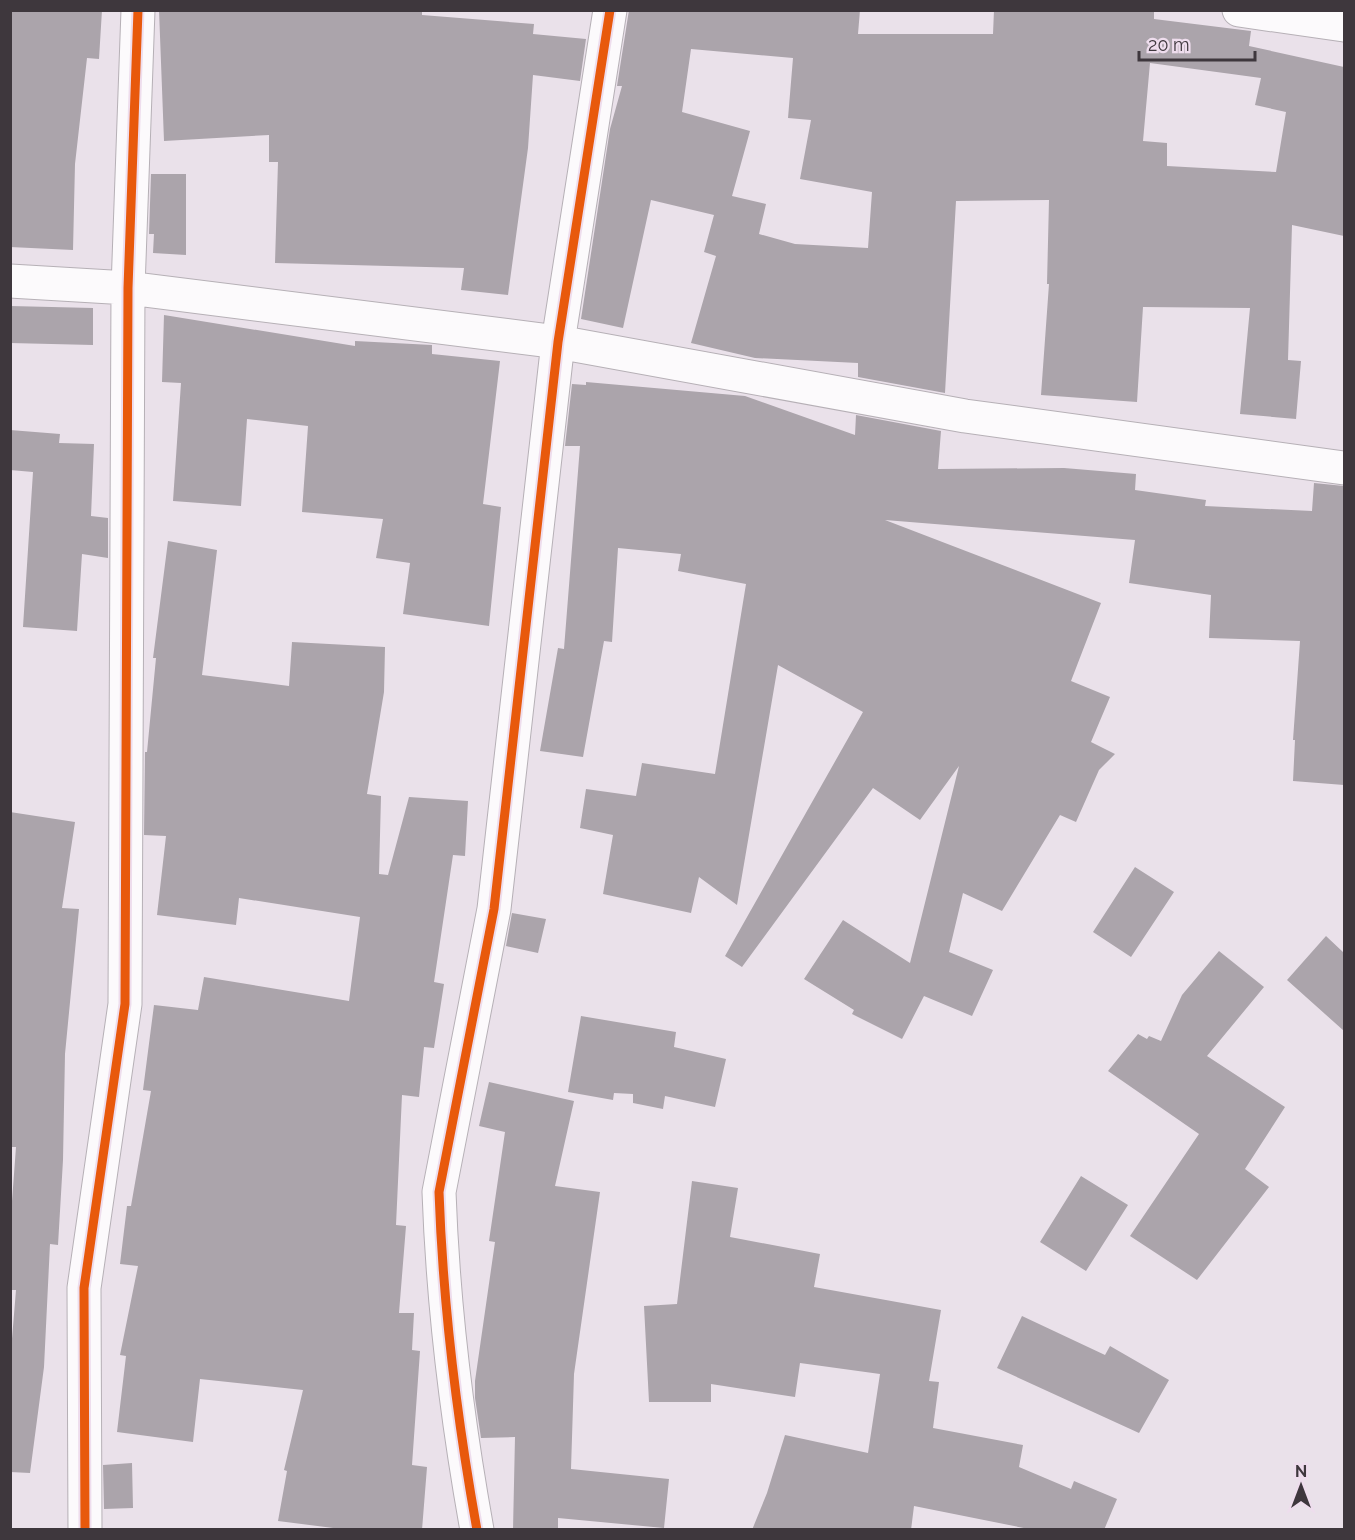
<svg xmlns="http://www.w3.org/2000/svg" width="1355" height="1540" font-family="Raleway,sans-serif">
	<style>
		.building { fill: #aba4ab; fill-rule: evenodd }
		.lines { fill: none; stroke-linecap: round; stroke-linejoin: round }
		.minor-casing { stroke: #b6b0b6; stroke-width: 35 }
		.minor { stroke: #fcfafc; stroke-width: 33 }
		.cycleway-casing { stroke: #eedded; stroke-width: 13 }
		.cycleway { stroke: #e8590c; stroke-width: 9 }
	</style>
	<rect width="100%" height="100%" fill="#eae1ea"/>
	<path class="building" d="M10 10H102L99 59 87 58 75 164 73 250 10 247Z
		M159 10H422V15L534 24 533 34 586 39 580 81 533 75 528 148 508 295 461 290 464 268 275 263 278 162H269V135L164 141Z
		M629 10H860L858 34H993L994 10H1154V19L1251 31 1249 46 1344 67V236L1292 225 1288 360 1301 361 1296 419 1240 414 1250 308 1143 307 1137 402 1041 395 1049 284H1047L1049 200 956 201 945 393 858 377V363L755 358 691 343 716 256 704 252 714 215 651 200 623 328 581 319 610 129 622 86H617ZM691 49 793 58 788 118 811 120 800 179 872 192 868 248 795 244 759 234 766 204 732 196 750 131 682 112ZM1150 63 1261 78 1255 105 1286 112 1276 172 1167 166V143L1143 141Z
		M151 174H186V255L153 253 154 234H149Z
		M10 306 93 308V345L10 343Z
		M164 315 355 346V341L432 345V354L500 361 483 504 501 507 489 626 403 614 410 563 376 558 383 519 302 512 308 426 247 419 241 506 173 501 181 383 162 382Z
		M586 382 745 396 855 435 856 415 941 431 938 469 1064 468 1136 474 1135 490 1206 500 1205 506 1312 511 1314 483 1344 486V785L1293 781 1295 740H1293L1300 641 1209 638 1211 595 1129 583 1135 540 885 520 1101 603 1071 681 1110 697 1091 742 1115 754 1099 770 1076 822 1060 815 1002 911 963 893 949 952 993 970 972 1016 924 996 902 1039 852 1014 854 1010 804 979 843 920 910 963 959 766 920 820 873 788 742 967 725 956 863 712 778 665 737 905 699 877 691 913 603 894 613 835 580 828 586 789 636 796 642 763 715 774 746 584 678 571 681 554 618 548 612 642 604 641 583 757 540 751 558 648 564 649 580 446H565L572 384 586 385Z
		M10 430 60 434 59 443 94 444 91 516 108 518V558L82 554 77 631 23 627 33 472 10 470Z
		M168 541 217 550 202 675 289 686 292 642 385 647 384 692 367 794 381 796 379 874 388 875 409 797 468 801 465 856 453 855 434 982 444 984 434 1048 424 1047 419 1097 402 1095 396 1225 406 1226 399 1313H414L412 1350 420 1351 412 1465 427 1467 422 1530H349L278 1521 287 1471 284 1470 303 1390 200 1379 193 1442 117 1432 126 1356 120 1355 138 1266 120 1264 127 1206H131L151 1091 143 1090 154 1005 198 1010 204 977 349 1001 360 917 239 898 236 925 157 915 166 836 144 835 145 752H147L156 658H153Z
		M10 812 75 822 62 908 79 909 65 1054 63 1160 58 1245 50 1244 44 1367 30 1473 10 1472V1363L16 1290H10V1228L16 1147H10Z
		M1135 867 1174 892 1131 957 1093 932Z
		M512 913 546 919 538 953 506 946Z
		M1326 936 1344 953V1031L1287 980Z
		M1219 951 1264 987 1207 1056 1285 1107 1245 1169 1269 1187 1197 1280 1130 1236 1199 1134 1108 1071 1138 1034 1147 1039 1149 1036 1161 1041 1182 995Z
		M581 1016 676 1032 674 1047 726 1059 715 1107 665 1096 663 1109 633 1103V1094L614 1093 613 1100 568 1092Z
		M489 1082 574 1101 555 1186 600 1192 574 1374 571 1469 669 1479 664 1528 558 1518V1530H513L515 1437 481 1438 475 1398V1381L495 1242 489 1241 505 1132 479 1126Z
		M1081 1176 1128 1205 1086 1271 1040 1242Z
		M692 1181 738 1188 730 1237 820 1254 814 1287 941 1310 929 1381 939 1382 933 1428 1023 1445 1019 1467 1071 1489 1074 1481 1117 1499 1104 1530H1034L914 1506 911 1530H752L767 1493 785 1435 868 1453 880 1374 800 1363 795 1397 711 1384V1402H649L644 1306 677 1304Z
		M1022 1316 1105 1355 1110 1346 1169 1380 1139 1433 997 1368Z
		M132 1463 133 1508 104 1509 103 1465Z"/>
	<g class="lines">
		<defs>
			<path id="minor" d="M1239 10 1344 25
				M10 281 128 288 558 342 965 416 1344 468
				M85 1530 84 1288 125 1004 128 288 138 10
				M477 1530C457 1419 443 1305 439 1192L494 909 558 342 610 10"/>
		</defs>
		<use href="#minor" class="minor-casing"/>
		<use href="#minor" class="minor"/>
		<defs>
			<path id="cycleway" d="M85 1530 84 1288 125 1004 128 288 138 10
				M477 1530C457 1419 443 1305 439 1192L494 909 558 342 610 10"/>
		</defs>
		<use href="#cycleway" class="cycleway-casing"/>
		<use href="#cycleway" class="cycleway"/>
	</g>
	<rect width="1355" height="1540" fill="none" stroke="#3e373d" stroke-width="24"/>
	<g transform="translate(1301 1486)" stroke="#eedded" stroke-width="4.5" paint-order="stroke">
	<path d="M0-4.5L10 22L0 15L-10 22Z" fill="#3e373d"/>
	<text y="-9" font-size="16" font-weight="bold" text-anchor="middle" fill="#3e373d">N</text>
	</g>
	<path d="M1139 51v9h116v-9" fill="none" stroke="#3e373d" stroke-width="3"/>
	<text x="1148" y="51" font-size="18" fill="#3e373d" stroke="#eedded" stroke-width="4.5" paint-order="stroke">20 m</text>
</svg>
